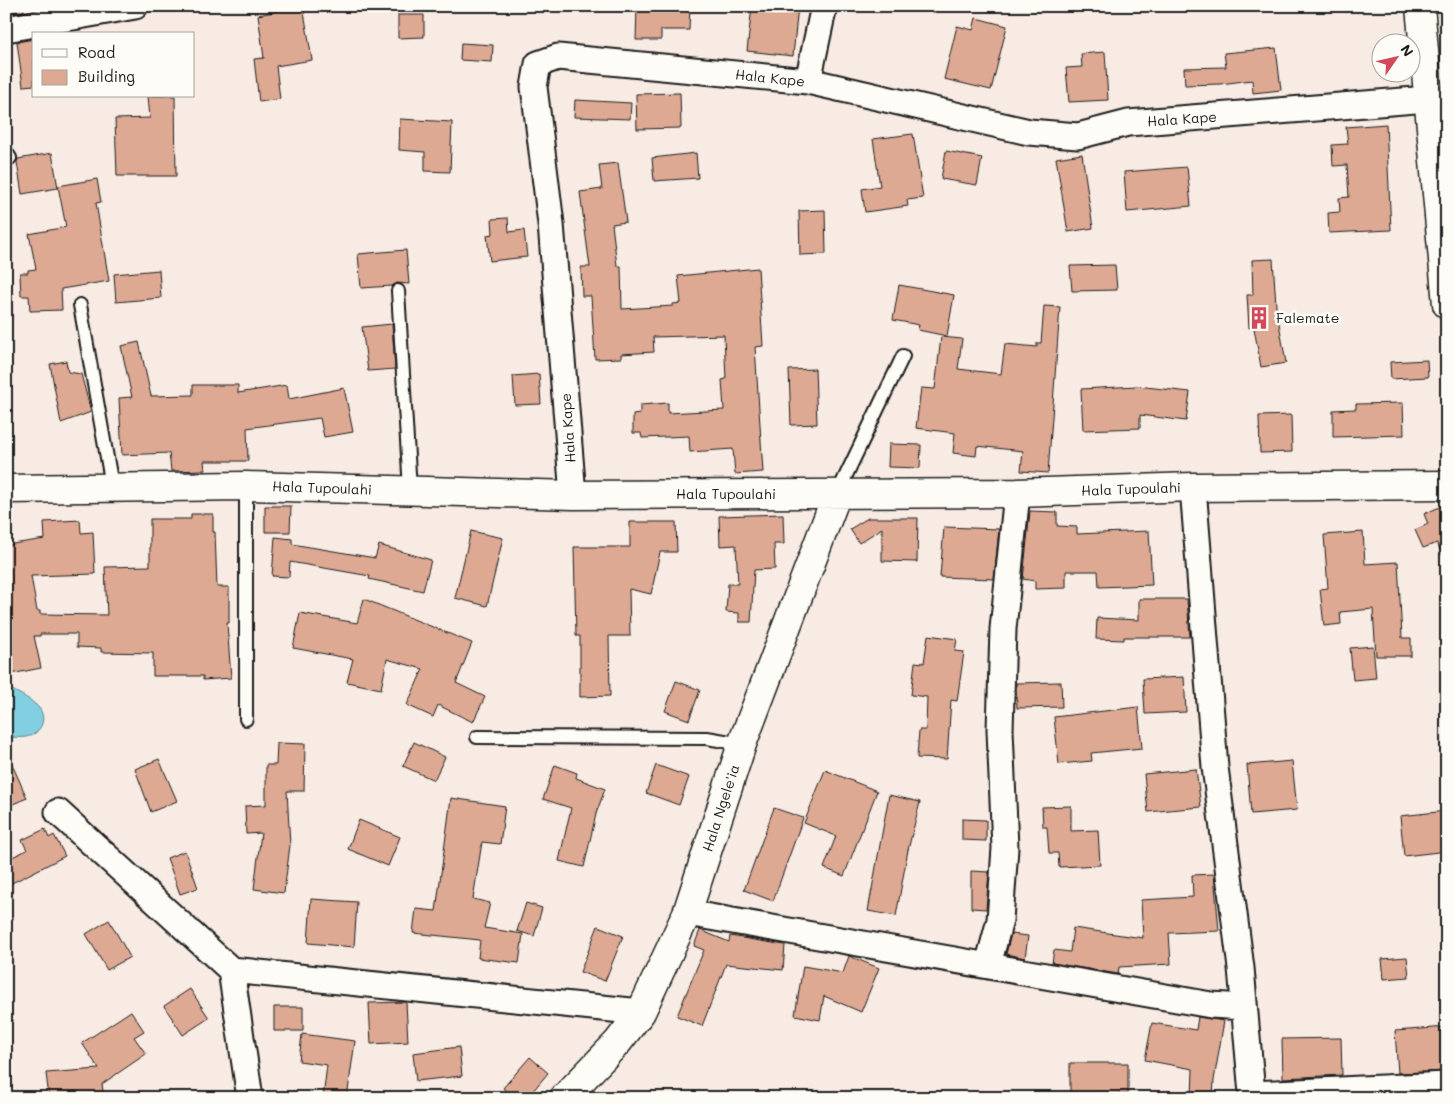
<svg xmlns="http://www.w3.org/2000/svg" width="1453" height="1104" font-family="Mali,sans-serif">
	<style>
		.water { fill: #82cfe1; stroke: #598792 }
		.building { fill: #dea993; stroke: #1c1c1c }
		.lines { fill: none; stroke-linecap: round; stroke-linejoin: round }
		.service-casing { stroke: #1c1c1c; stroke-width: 16 }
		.minor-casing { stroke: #1c1c1c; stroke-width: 29 }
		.tertiary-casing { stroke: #1c1c1c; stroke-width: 31 }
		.secondary-casing { stroke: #1c1c1c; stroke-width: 31 }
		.service { stroke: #fdfcf7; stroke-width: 12 }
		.minor { stroke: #fdfcf7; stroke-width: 25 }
		.tertiary { stroke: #fdfcf7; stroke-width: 28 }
		.secondary { stroke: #fdfcf7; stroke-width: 28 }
		.labels { text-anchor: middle; stroke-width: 5; stroke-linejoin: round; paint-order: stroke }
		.street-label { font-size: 14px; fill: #1c1c1c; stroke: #fdfcf7 }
		.poi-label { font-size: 14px; fill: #1c1c1c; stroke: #fdfcf7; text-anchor: start }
	</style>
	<rect width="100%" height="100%" fill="#f7ebe3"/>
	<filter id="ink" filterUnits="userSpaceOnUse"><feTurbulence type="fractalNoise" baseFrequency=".02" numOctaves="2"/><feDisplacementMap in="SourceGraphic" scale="10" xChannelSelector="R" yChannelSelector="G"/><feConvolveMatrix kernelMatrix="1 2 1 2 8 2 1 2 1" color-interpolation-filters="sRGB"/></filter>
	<g filter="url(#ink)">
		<path class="water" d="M6 686C16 693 28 697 36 705 49 716 42 734 26 737 20 738 13 737 6 737Z"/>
		<path class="building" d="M6 6H24V11L6 14Z
			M278 6H303L312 60 276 66 280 99 259 102 254 59 264 58 258 15 279 11Z
			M637 6H690L689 30H661V40H636Z
			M752 6H798L793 56 747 51Z
			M398 15H424V37L398 38Z
			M976 18 1007 26 991 90 944 79 957 26 973 30Z
			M34 39V85L23 86 17 42Z
			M461 43 493 45 492 62 460 60Z
			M1276 48 1281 90 1253 93 1252 80 1220 84 1185 85 1184 68 1226 67 1224 53Z
			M1105 52 1108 100 1069 102 1066 68 1082 67 1081 54Z
			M680 93 681 128 637 129 636 94Z
			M148 96H175L176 176H117L115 119 150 118Z
			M575 100 631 103 630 119 574 117Z
			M400 119 452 122 450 172 425 171V152L399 150Z
			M1386 124 1391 230 1329 233 1328 213 1340 212 1339 198 1349 197 1347 165 1333 166 1332 145 1348 144 1346 127Z
			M913 134 923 198 907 200 908 206 865 212 862 189 880 186 873 139Z
			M946 151 982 158 977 185 941 179Z
			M52 153 58 188 22 194 17 162 18 159Z
			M696 153 698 178 654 181 652 158Z
			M1082 154 1093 228 1068 232 1056 158Z
			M618 163 626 222 612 224 617 266H621L622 309 673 306V304L681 303 678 276 758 268 763 346 755 347 763 472 735 474 733 449 690 452 689 436 642 438 641 433H633V415L640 414V405L668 403V413L724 410 722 380 726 379 724 335 653 337 654 352 621 354V358L595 359 591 296H582L581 267H590L580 192 602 189 599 165Z
			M1187 167 1191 206 1127 212 1124 172Z
			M97 179 101 202 96 203 109 281 61 289 62 310 30 311 29 296H21L20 273H28V270L36 269 29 234 66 227 58 186Z
			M825 210 826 254 800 255 799 211Z
			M508 218 509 232 524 230 527 257 490 261 487 235 493 234 492 219Z
			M406 250 409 284 397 283 392 286 361 288 358 254Z
			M1273 259 1276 306 1286 363 1261 367 1254 328H1249L1247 295H1253L1252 260Z
			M1115 265 1117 290 1072 291 1070 266Z
			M159 270 161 298 116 302 114 274Z
			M899 285 954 295 947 336 918 330 919 325 893 320Z
			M1044 306 1060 307 1048 473 1021 471 1023 451 977 446 976 456 953 453 955 433 916 428 921 388 935 389 941 337 962 339 958 369 1001 374 1005 344 1037 347V343H1041Z
			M392 324 395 369 368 371 362 327Z
			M139 342 151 396 193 395V385H238V393L287 385 289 399 344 388 353 432 324 437 320 418 247 428 248 461H204L205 470 171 471 169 453 122 455 119 398 132 397 121 346Z
			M1427 360 1428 377 1391 379 1390 362Z
			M66 361 68 372 81 374 91 412 61 423 50 364Z
			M815 369 817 424 791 425 789 370Z
			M539 374 541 404 515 405 513 376Z
			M1137 386 1190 392 1186 421 1140 415V428L1083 430 1081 389Z
			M1403 403 1404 435 1333 437V410L1356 409V404Z
			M1291 415 1292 452 1260 453 1259 416Z
			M889 444 921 445 920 468 888 467Z
			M265 506H291L290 532H265Z
			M1442 506 1447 516V566L1437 543 1423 548 1415 530 1428 524 1424 514Z
			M1030 511 1057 512V526L1077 527V534L1149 531 1152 585 1099 587 1098 571H1066V588L1035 589V581L1023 579Z
			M191 514H213V532H215L217 587H229V623H227L231 678 203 680V676H153V653L101 652V648L77 647V634H40V636H34L41 668 6 675V545L45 539 44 522 80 520 81 533 93 532 95 574 31 576 37 611H40V614L107 615 105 567 150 566V519H191Z
			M783 514 784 544H774L775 569 754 570 751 622H739V613L726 612 728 584H738L736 545 720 546 719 516Z
			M868 518H918L917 562 882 561V528L859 543 850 529Z
			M630 522H676L677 552H660L651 594 629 589 630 636H609L610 696 580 697V636H576L574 547H630Z
			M944 527 999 529 994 579 940 577Z
			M471 531 503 538 487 606 455 598Z
			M1363 532 1365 564 1398 562 1402 638H1411V656H1376L1373 609 1340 612 1341 624 1324 626 1320 589 1328 588 1324 535Z
			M275 537 292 539V544L375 558 379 545 431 560 423 591 369 579 370 576 290 562 289 577 272 576Z
			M364 599 472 643 456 683 485 697 473 722 438 705 433 717 407 705 423 669 387 659 381 689 347 682 353 659 293 648 300 613 357 623Z
			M1139 599H1187L1190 637H1124V640L1096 639 1097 618 1139 620Z
			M928 635 957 639 955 651 964 652 957 701 951 700 947 759 917 758 919 730H926L927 697 911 695 915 662 924 663Z
			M1373 646 1376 678 1353 680 1350 648Z
			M1184 677 1186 712 1145 714 1143 679Z
			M676 681 700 690 689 720 665 711Z
			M1061 682 1062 707 1017 708 1016 683Z
			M1138 707 1142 748 1091 753 1092 761 1059 764 1054 717Z
			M414 742 445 757 434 780 403 766Z
			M277 743 305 744 304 791H287L290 845 284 893 254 889 261 833 246 834 245 806 266 805V765H276Z
			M6 751 27 798 6 807Z
			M159 759 177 801 151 812 135 769Z
			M1292 761 1297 810 1251 814 1247 765Z
			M555 765 577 773 576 778 605 789 596 814 584 867 559 861 571 808 543 799Z
			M656 765 689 777 679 805 646 793Z
			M1196 769 1201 807 1148 812 1144 774Z
			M825 770 877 791 844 876 824 868 836 836 804 823Z
			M889 795 920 802 908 850 896 916 868 911Z
			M451 798 505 806 500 844 482 842 473 899 490 903 484 928 523 934 519 963 478 958 480 940 413 933 416 909 436 911Z
			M1071 806V831L1098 830 1100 865 1059 867 1058 853H1049L1047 827H1043L1042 807Z
			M774 808 803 818 773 901 744 890Z
			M1447 811V851L1404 856 1400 816Z
			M962 819 986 820V841L962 840Z
			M359 820 400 837 388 866 348 849Z
			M45 829 49 838 54 835 65 856 6 886V860L27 850 22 840Z
			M185 851 198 888 180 894 167 858Z
			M971 871 989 872 986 909 971 908Z
			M1214 874 1219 931 1169 933 1171 964 1119 967 1118 974 1052 963 1054 950 1070 952 1073 928 1143 938 1141 900 1193 897 1192 875Z
			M311 899 357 902 354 947 308 943Z
			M526 903 542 908 534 936 517 931Z
			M109 920 130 957 107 970 86 934Z
			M598 926 623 936 605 981 580 972Z
			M700 930 729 942 730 936 785 945 783 970 726 964 702 1026 677 1016 704 950 694 946Z
			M1011 934 1028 936 1025 958 1006 954Z
			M849 956 879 968 861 1012 824 996 820 1020 795 1015 803 966 843 973Z
			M1407 957 1409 977 1384 979 1382 959Z
			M190 989 209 1018 183 1035 164 1006Z
			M406 1002 408 1042 371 1044 369 1003Z
			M274 1007H303V1031H274Z
			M131 1011 144 1031 134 1037 146 1054 102 1084 104 1098H49L46 1073 99 1069 82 1043Z
			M1198 1017 1224 1021 1214 1080 1213 1098H1192L1193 1069 1145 1060 1152 1023 1196 1030Z
			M1447 1027V1071L1398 1073 1395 1031Z
			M302 1034 355 1041 347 1098H323L327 1065 299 1061Z
			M1341 1038 1342 1075 1283 1078 1282 1039Z
			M459 1047 462 1076 416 1081 413 1053Z
			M530 1057 548 1073 527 1098H514L503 1088Z
			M1070 1063H1128V1094L1070 1093Z"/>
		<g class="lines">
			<defs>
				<path id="service" d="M6 152 10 158
					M398 291 410 490
					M80 305 112 486
					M837 494 903 356
					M246 719V486
					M477 737 707 738 742 744"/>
				<path id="minor" d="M6 29 135 6
					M808 81 824 6
					M1193 487 1215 767 1241 968 1252 1094 1447 1085
					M573 495 551 224 534 87 538 64 558 57 808 81 1029 132 1078 136 1128 123 1428 99
					M58 812 231 970 641 1012
					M687 913 1211 1005 1244 1007
					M988 965 1000 920 1005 848 1000 730 1003 629 1017 493
					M231 970 250 1098"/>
				<path id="tertiary" d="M6 489 246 486 573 495 1017 493 1193 487 1447 485
					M564 1098 618 1042 641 1012 687 913 742 744 837 494"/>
				<path id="secondary" d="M1420 6 1447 304"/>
			</defs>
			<use href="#service" class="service-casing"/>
			<use href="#minor" class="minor-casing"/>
			<use href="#tertiary" class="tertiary-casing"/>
			<use href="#secondary" class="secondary-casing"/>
			<use href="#service" class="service"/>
			<use href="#minor" class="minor"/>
			<use href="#tertiary" class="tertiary"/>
			<use href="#secondary" class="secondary"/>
		</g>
	</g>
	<defs>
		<symbol id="building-bare" viewBox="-9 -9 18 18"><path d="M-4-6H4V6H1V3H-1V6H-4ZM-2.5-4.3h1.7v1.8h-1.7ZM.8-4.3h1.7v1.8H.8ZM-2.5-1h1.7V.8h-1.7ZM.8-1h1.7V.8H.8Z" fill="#d1495b" stroke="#fdfcf7" stroke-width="2.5" paint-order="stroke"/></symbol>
	</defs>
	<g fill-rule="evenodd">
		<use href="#building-bare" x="1243" y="302" width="32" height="32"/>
	</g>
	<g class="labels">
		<g class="street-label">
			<text transform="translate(770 78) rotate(6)" y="5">Hala Kape</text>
			<text transform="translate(1182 119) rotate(-4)" y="5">Hala Kape</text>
			<text transform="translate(568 428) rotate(-94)" y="5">Hala Kape</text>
			<text transform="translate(322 488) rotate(2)" y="5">Hala Tupoulahi</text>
			<text transform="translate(1131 489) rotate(-2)" y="5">Hala Tupoulahi</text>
			<text x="726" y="499">Hala Tupoulahi</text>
			<text transform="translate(721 808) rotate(-72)" y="5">Hala Ngele'ia</text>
		</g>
		<g class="poi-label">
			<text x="1276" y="323">Falemate</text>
		</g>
	</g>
	<rect width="1453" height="1104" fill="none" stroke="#fdfcf7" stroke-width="25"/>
	<rect x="12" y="12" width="1428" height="1079" fill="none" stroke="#1c1c1c" stroke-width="2" filter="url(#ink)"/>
	<rect x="32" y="32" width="162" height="65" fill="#fdfcf7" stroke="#a3a29f"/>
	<rect x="42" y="49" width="25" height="8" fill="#fdfcf7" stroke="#a3a29f"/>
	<text x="78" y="58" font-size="15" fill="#1c1c1c">Road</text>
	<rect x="42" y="70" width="25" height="15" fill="#dea993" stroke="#a3a29f"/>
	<text x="78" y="82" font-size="15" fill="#1c1c1c">Building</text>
	<g transform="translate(1396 58) rotate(56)"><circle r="24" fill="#fdfcf7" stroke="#a3a29f"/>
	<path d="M0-4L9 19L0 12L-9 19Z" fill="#d1495b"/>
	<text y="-8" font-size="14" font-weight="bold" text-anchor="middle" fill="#1c1c1c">N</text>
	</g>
</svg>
